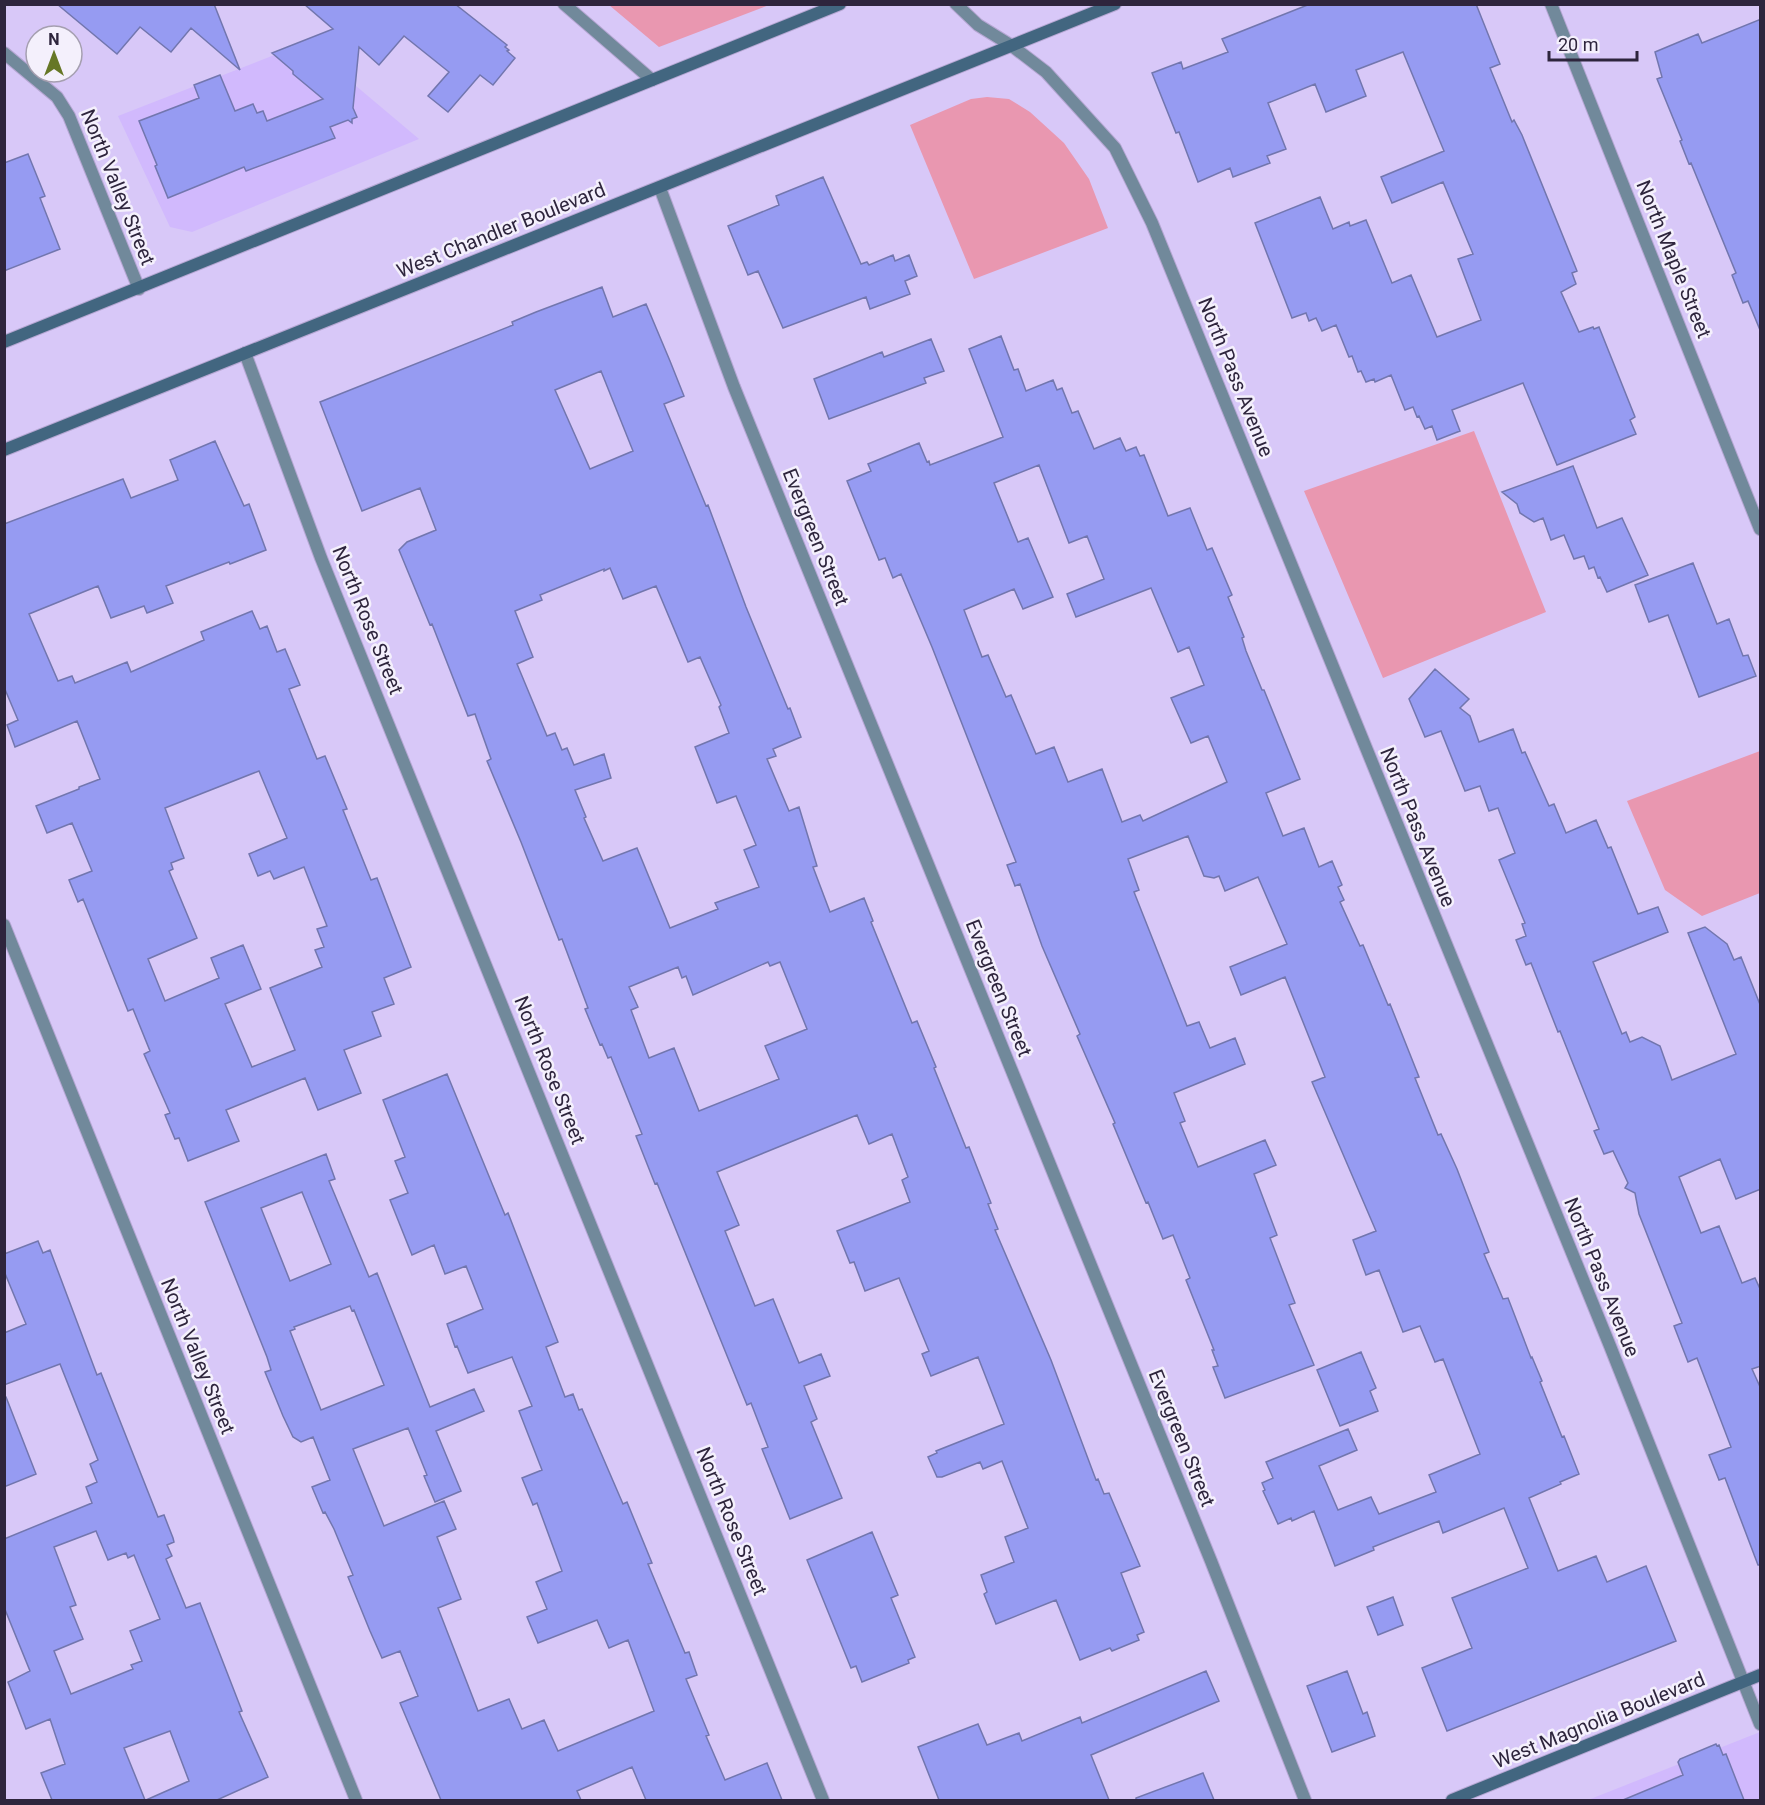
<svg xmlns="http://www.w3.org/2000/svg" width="1765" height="1805" font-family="Roboto,sans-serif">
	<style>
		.built { fill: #d1b9fd }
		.green { fill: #e997b0 }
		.building { fill: #969bf2; stroke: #7276ae; stroke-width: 1.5; fill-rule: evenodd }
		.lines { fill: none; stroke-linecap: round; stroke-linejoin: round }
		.street-casing { stroke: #b6a7d3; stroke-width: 14 }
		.secondary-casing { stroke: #b6a7d3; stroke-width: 14 }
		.street { stroke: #71899b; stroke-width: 12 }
		.secondary { stroke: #426680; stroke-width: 12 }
		.labels { text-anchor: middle; stroke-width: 5; stroke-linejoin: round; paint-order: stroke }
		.street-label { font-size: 20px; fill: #2e253d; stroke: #f4f0fc }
	</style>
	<rect width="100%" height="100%" fill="#d8c8f8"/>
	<path class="built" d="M305 43 419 139 192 232 170 227 118 116Z
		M1760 1732V1800H1588Z"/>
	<path class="green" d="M609 5H769L659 47Z
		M987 97 1009 99 1030 112 1064 143 1089 179 1108 228 974 279 910 125 971 99Z
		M1474 431 1546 612 1383 678 1304 491Z
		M1760 751V893L1702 916 1665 890 1627 801Z"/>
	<path class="building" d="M57 4H214L240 70 191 28 171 52 140 27 117 54Z
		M304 4H455L507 45 505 47 509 50 507 51 515 58 493 85 480 75 448 112 428 96 449 72 404 36 379 65 359 47 353 108 357 117 352 119V123L348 120 330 127 335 138 246 171 244 167 168 198 155 166 157 165 139 121 199 98 194 85 220 75 235 111 253 104 257 113 263 111 267 121 323 99 293 74V71L272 53 333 29Z
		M1310 4H1476L1500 64 1490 68 1512 122 1514 120 1522 135 1577 271 1572 273 1576 284 1561 292 1579 332 1593 327 1594 329 1599 327 1635 417 1630 420 1636 434 1557 465 1523 383 1452 410 1460 431 1437 440 1432 426 1425 429 1419 416 1417 417 1413 407 1405 410 1391 375 1375 382 1374 379 1366 382 1361 371 1358 372 1352 356 1349 357 1336 325 1322 331 1316 318 1309 321 1306 313 1292 318 1255 223 1320 197 1333 229 1349 222 1350 226 1366 220 1392 283 1411 275 1437 337 1481 320 1458 259 1473 254 1443 182 1392 203 1381 177 1444 151 1403 52 1356 70 1366 96 1326 112 1315 84 1268 103 1286 149 1267 156 1270 163 1233 177 1230 168 1198 182 1179 132 1176 133 1152 73 1181 62 1183 69 1228 52 1222 39Z
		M1761 19V330H1760L1748 301 1743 303 1732 275 1736 273 1691 163 1689 164 1680 141 1682 140 1657 79 1662 77 1655 52 1698 34 1702 43Z
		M28 154 45 196 40 198 60 249 4 271V163Z
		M823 177 861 264 867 262 869 265 893 255 895 261 909 255 917 276 905 281 910 294 870 309 866 297 783 328 758 271 748 275 728 226 779 205 776 196Z
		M602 287 613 317 646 304 670 361 684 396 664 404 706 506 708 505 746 607 788 709 790 708 801 737 773 749 776 756 767 759 789 811 799 807 817 866 813 867 830 912 864 898 873 921 871 922 912 1023 917 1021 936 1067 934 1068 966 1148 969 1147 991 1203 988 1204 998 1229 995 1230 1051 1360 1096 1480 1098 1479 1104 1494 1109 1493 1140 1566 1121 1573 1144 1632 1137 1635 1139 1640 1112 1651 1110 1648 1080 1660 1056 1600 996 1624 984 1594 987 1592 981 1575 1014 1562 1005 1537 1028 1528 1002 1461 983 1469 980 1462 942 1477H937L928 1457 937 1453 936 1451 1004 1424 978 1357 931 1376 922 1354 929 1351 899 1278 865 1291 854 1262 850 1263 837 1231 910 1202 902 1180 908 1177 892 1134 869 1144 857 1115 717 1172 739 1225 725 1231 755 1306 773 1299 799 1363 821 1354 830 1376 804 1386 817 1419 811 1422 842 1498 790 1519 762 1449 768 1447 751 1403 747 1405 657 1183 655 1184 636 1136 642 1134 611 1057 608 1058 602 1044 600 1045 585 1009 588 1008 562 939 559 940 521 842 487 761 491 759 475 714 468 716 432 624 430 625 399 550 407 542 436 530 420 488 362 511 320 402 513 325 512 322 536 312ZM601 371 633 451 590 469 555 390ZM610 568 623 599 656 586 688 662 700 657 721 705 719 707 729 733 695 747 717 803 736 796 756 845 744 850 759 887 715 903 718 909 670 928 637 848 603 861 584 818 586 817 575 790 611 778 604 754 574 765 567 748 562 750 555 733 547 736 517 664 533 657 515 611 542 600 540 595 604 569V571ZM768 962 770 966 780 962 807 1029 765 1046 779 1079 699 1111 674 1048 649 1058 631 1010 638 1007 629 987 678 967 682 978 686 976 693 995Z
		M1001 336 1014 370 1018 369 1026 391 1053 380 1057 390 1062 388 1072 413 1078 411 1094 449 1120 438 1126 451 1136 447 1140 456 1144 455 1168 516 1190 508 1207 550 1212 548 1232 595 1228 597 1244 637 1242 638 1246 651 1262 690H1264L1300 779 1266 793 1283 836 1304 828 1319 867 1332 861 1342 885 1338 887 1344 900 1340 902 1360 946 1363 945 1388 1005 1390 1004 1419 1077 1415 1078 1438 1135 1441 1134 1457 1169 1489 1252 1484 1254 1503 1299 1508 1298 1531 1358 1532 1357 1542 1381 1540 1382 1562 1437 1564 1436 1579 1474 1560 1482 1561 1484 1529 1498 1558 1571 1596 1556 1607 1582 1646 1566 1676 1641 1447 1731 1422 1668 1472 1648 1452 1598 1528 1568 1504 1508 1443 1533 1439 1521 1373 1547 1374 1550 1335 1566 1314 1511 1292 1521 1291 1518 1278 1524 1263 1491 1265 1490 1262 1483 1273 1478 1266 1462 1348 1429 1357 1450 1319 1466 1338 1510 1371 1497 1379 1514 1436 1492 1429 1475 1480 1454 1443 1359 1435 1362 1420 1326 1403 1332 1379 1270 1366 1275 1353 1240 1376 1231 1312 1082 1325 1077 1285 977 1241 995 1230 967 1287 944 1258 877 1225 891 1219 876 1214 878 1204 876 1188 836 1128 859 1139 890 1134 892 1187 1026 1199 1022 1210 1048 1235 1038 1245 1064 1174 1093 1185 1121 1180 1123 1198 1167 1265 1140 1276 1165 1254 1174 1277 1235 1270 1238 1295 1303 1289 1305 1314 1365 1225 1398 1213 1367 1218 1366 1212 1350H1214L1186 1280 1190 1278 1173 1235 1163 1239 1148 1202 1146 1203 1113 1124 1115 1123 1077 1036 1080 1034 1042 946 1020 884 1015 886 1007 865 1016 862 932 647 901 574 893 578 885 558 879 560 847 481 871 471 868 464 919 443 927 462 929 461 930 465 1003 437 969 349ZM1039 465 1069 543 1087 536 1104 579 1067 594 1076 617 1151 588 1178 652 1189 647 1204 685 1171 698 1191 743 1208 736 1227 782 1143 821 1140 815 1122 822 1102 769 1068 782 1054 747 1036 754 1011 695 1006 697 988 655 982 657 964 610 1014 589 1023 609 1053 597 1028 538 1018 542 994 483Z
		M931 339 944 371 924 378 926 383 829 419 814 379 882 352 884 357Z
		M215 441 244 506 249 504 266 550 230 564 229 562 166 586 173 603 147 613 144 606 111 618 98 586 29 614 58 681 72 676 75 683 127 662 131 672 204 640 201 632 252 611 260 629 267 626 277 652 285 649 300 685 289 689 317 759 325 756 347 809 343 810 371 880 377 878 411 967 384 978 394 1004 372 1012 381 1036 344 1050 361 1093 318 1110 305 1078 226 1110 239 1141 188 1161 179 1138 175 1139 165 1115 170 1113 144 1054 150 1051 133 1009 128 1011 83 899 78 902 69 880 92 871 72 823 47 833 36 806 79 789V787L100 779 77 721 15 747 7 725 18 720 4 687V524L123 479 131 498 178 480 170 460ZM259 771 287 838 249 854 258 876 270 871 274 879 304 867 327 926 317 929 324 947 315 950 322 967 270 988 295 1050 252 1067 225 1004 261 989 243 945 211 958 219 978 165 1001 148 959 197 938 169 871 173 869 171 863 184 858 165 808Z
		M1573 466 1597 528 1622 518 1648 575 1607 592 1600 577 1598 578 1594 567 1589 569 1584 556 1574 559 1564 535 1551 540 1543 518 1534 522 1520 513 1517 504 1502 492Z
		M1693 563 1717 624 1729 619 1743 656 1748 655 1756 676 1699 697 1668 615 1649 622 1635 585Z
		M1435 669 1469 699 1460 708 1470 716 1479 742 1513 729 1522 753 1525 752 1549 806 1554 804 1566 833 1596 820 1608 848 1611 847 1638 914 1658 907 1668 932 1593 962 1622 1034 1626 1032 1630 1042 1642 1037 1660 1046 1672 1080 1736 1054 1688 933 1705 927 1727 944 1734 960 1741 957 1761 1007V1189L1736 1199 1720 1159 1679 1177 1701 1233 1719 1226 1742 1283 1755 1278 1761 1291V1366L1752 1369 1761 1389V1565H1758L1725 1478 1719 1480 1709 1455 1731 1447 1697 1358 1688 1362 1674 1326 1682 1323 1639 1214 1635 1193 1625 1188 1628 1183 1613 1151 1604 1154 1594 1131 1599 1129 1560 1031 1558 1032 1531 963 1526 965 1516 940 1526 936 1522 924 1525 923 1499 860 1515 853 1498 808 1489 811 1480 786 1465 791 1441 731 1425 737 1409 699Z
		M447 1074 500 1203 505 1215 508 1213 558 1342 546 1347 565 1397 573 1394 579 1410 582 1409 585 1416 623 1504 627 1502 652 1563 648 1564 685 1653 689 1652 697 1675 686 1679 709 1735 706 1736 725 1780 767 1763 782 1800H646L632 1767 577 1791 581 1800H441L400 1703 418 1696 400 1651 382 1658 370 1631 348 1577 353 1575 334 1529 325 1512 323 1513 312 1487 330 1480 313 1437 301 1442 293 1437 283 1416 265 1372 271 1370 267 1357 205 1202 326 1154 335 1179 329 1181 369 1277 377 1273 430 1407 474 1389 484 1411 436 1431 461 1491 435 1502 424 1476 427 1475 408 1428 353 1449 384 1526 444 1501 456 1529 437 1537 461 1599 438 1608 478 1711 509 1699 522 1729 544 1720 558 1751 654 1711 628 1640 609 1648 597 1620 538 1643 527 1617 547 1609 536 1582 562 1571 537 1503 533 1505 522 1478 542 1470 519 1411 532 1406 512 1357 468 1373 457 1346 455 1347 447 1324 483 1309 466 1266 445 1274 434 1245 412 1255 390 1200 408 1193 395 1161 405 1157 383 1100ZM302 1192 331 1264 290 1281 261 1208ZM350 1306 352 1311 354 1310 384 1385 321 1410 290 1331 295 1329 294 1327Z
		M38 1241 43 1253 50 1250 97 1375 101 1373 158 1517 164 1515 173 1538 174 1542 167 1545 172 1556 166 1559 186 1608 200 1603 242 1711 239 1712 268 1777 217 1800H146L189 1781 170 1731 124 1748 145 1800H52L41 1773 65 1764 50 1719 26 1729 8 1682 30 1671 4 1607V1539L92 1503 86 1487 97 1482 90 1464 98 1460 60 1364 4 1385V1333L26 1324 4 1271V1254ZM96 1531 108 1560 126 1553 128 1558 134 1555 160 1619 130 1631 142 1661 131 1665 133 1669 71 1694 54 1651 83 1639 70 1607 76 1605 54 1547Z
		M1361 1352 1376 1388 1370 1391 1378 1411 1340 1426 1317 1370Z
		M4 1397H6L36 1474 4 1487Z
		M872 1532 898 1595 891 1598 915 1657 908 1660 909 1663 862 1682 856 1666 851 1668 807 1560Z
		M1393 1597 1403 1625 1378 1635 1367 1607Z
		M1206 1671 1219 1701 1091 1755 1109 1800H939L918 1747 978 1724 987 1745 1019 1733 1022 1741 1080 1717 1082 1723Z
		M1347 1671 1363 1714 1367 1712 1375 1736 1332 1752 1307 1686Z
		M1716 1744 1717 1746 1719 1745 1723 1755 1726 1754 1744 1800H1623L1683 1775 1678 1762 1680 1759Z
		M1203 1773 1214 1800H1136V1798Z"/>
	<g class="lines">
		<defs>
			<path id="street" d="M564 4 652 80
				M956 4 978 25 1012 46 1046 72 1115 148 1152 223 1610 1346 1760 1724
				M1551 4 1760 529
				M4 53 57 97 69 116 139 289
				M660 188 734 387 1211 1561 1305 1800
				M245 353 321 558 823 1800
				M4 925 356 1800"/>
			<path id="secondary" d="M4 342 840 4
				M4 450 1115 4
				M1452 1800 1760 1675"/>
		</defs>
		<use href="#street" class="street-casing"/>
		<use href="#secondary" class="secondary-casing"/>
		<use href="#street" class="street"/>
		<use href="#secondary" class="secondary"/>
	</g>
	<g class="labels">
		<g class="street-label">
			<text transform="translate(118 187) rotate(68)" y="7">North Valley Street</text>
			<text transform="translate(501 230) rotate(-22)" y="7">West Chandler Boulevard</text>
			<text transform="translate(1674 259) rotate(68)" y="7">North Maple Street</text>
			<text transform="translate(1236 377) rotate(68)" y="7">North Pass Avenue</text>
			<text transform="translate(816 537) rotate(68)" y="7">Evergreen Street</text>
			<text transform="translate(368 620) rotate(68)" y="7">North Rose Street</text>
			<text transform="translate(1418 827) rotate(68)" y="7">North Pass Avenue</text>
			<text transform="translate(999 988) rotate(68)" y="7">Evergreen Street</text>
			<text transform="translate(550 1070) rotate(68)" y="7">North Rose Street</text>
			<text transform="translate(1602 1277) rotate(68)" y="7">North Pass Avenue</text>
			<text transform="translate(198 1356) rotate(68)" y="7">North Valley Street</text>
			<text transform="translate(1182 1438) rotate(68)" y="7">Evergreen Street</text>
			<text transform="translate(732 1521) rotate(68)" y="7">North Rose Street</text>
			<text transform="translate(1599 1720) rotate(-22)" y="7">West Magnolia Boulevard</text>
		</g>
	</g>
	<rect width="1765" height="1805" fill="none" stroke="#2e253d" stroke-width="12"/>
	<g transform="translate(54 54)"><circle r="28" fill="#f4f0fc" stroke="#a59fb0" stroke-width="1.5"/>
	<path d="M0-4.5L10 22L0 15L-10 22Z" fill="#667726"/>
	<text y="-9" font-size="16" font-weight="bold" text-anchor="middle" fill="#2e253d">N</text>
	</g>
	<path d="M1549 51v9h88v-9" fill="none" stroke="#2e253d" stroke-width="3"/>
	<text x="1558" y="51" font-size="18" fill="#2e253d" stroke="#f4f0fc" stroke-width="4.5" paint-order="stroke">20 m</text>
</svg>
